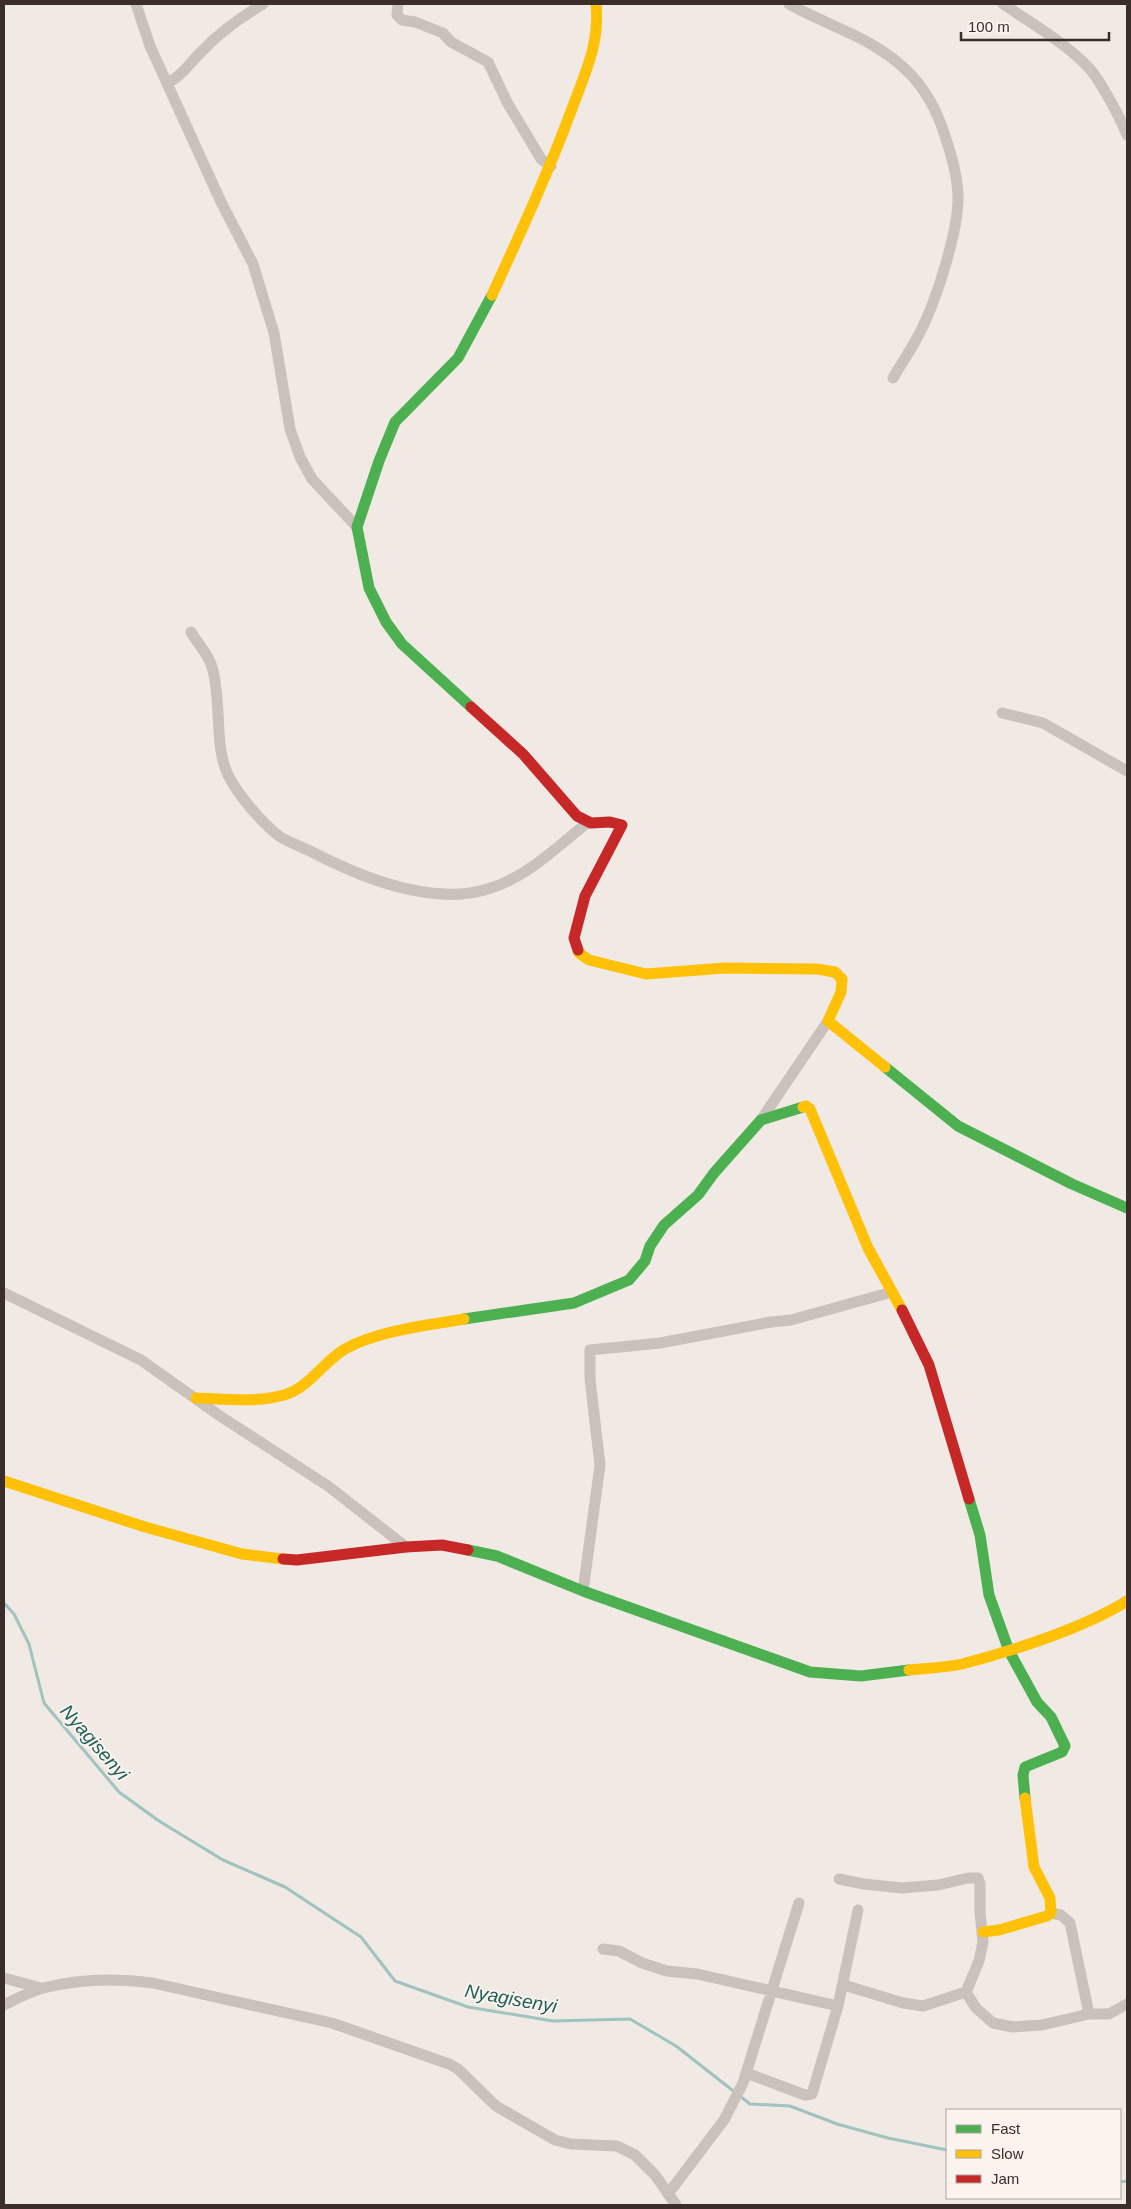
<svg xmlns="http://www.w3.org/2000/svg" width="1131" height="2209" font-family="Arial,sans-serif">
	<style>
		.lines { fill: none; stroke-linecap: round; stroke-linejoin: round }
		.stream { stroke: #a0c3bf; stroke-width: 3 }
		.street { stroke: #cac1bd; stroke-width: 11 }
		.fast { stroke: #4caf50; stroke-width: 11 }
		.slow { stroke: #ffc107; stroke-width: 11 }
		.jam { stroke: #c62828; stroke-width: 11 }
		.labels { text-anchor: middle; stroke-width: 4; stroke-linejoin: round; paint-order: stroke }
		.water-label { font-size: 19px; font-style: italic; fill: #1d5f5b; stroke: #fbf3ed }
	</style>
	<rect width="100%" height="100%" fill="#f0e9e4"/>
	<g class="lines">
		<path class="stream" d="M4 1603 14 1614 29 1644 44 1703 119 1792 159 1821 223 1860 285 1887 361 1937 395 1981 468 2007 553 2021 630 2019 676 2046 750 2104 790 2106 837 2124 888 2138 947 2150
			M1120 2182 1127 2181"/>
		<path class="street" d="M136 4 150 46 221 202 253 264 274 333 290 429 300 457 312 479 357 527
			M398 4 397 15 402 20 415 22 443 33 451 42 488 62 508 104 528 137 541 159 551 166
			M789 4C828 26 871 37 904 68 925 87 938 112 946 139 952 157 958 178 958 198 958 233 935 305 918 336 911 350 901 364 893 378
			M1003 4C1033 24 1064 42 1089 68 1100 80 1121 119 1127 135
			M167 83C181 77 190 63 201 52 219 33 241 17 263 4
			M191 632C197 643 209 655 212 667 222 700 214 747 228 775 238 795 262 823 279 836 288 842 300 846 310 851 360 877 433 908 491 888 528 876 557 847 587 823
			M1002 713 1043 723 1127 771
			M761 1120 828 1021
			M4 1293 141 1360 220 1416 328 1486 406 1547
			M583 1591 600 1465 590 1379V1350L660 1343 771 1322 791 1320 892 1292
			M839 1879 864 1884 902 1888 938 1885 968 1878H978L980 1884V1912L983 1942 979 1961 966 1992 923 2006 903 2003 844 1985
			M1051 1913 1061 1915 1070 1923 1089 2014
			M603 1949 619 1951 642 1963 667 1971 697 1974 838 2006 858 1910
			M4 1978 41 1988
			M966 1992 976 2008 993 2023 1013 2027 1042 2025 1089 2014H1109L1127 2004
			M4 2005C16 1999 29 1992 43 1988 79 1979 117 1978 153 1983L332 2023 449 2064 458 2069 496 2106 555 2140 571 2144 617 2146 635 2155 655 2175 676 2205
			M746 2073 805 2095 812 2094 838 2006
			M668 2194 724 2120 743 2083 799 1903"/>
		<path class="fast" d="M471 707 402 644 386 622 369 588 357 527 379 461 395 422 458 358 492 295
			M885 1067 958 1126 1072 1184 1127 1208
			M464 1319 574 1303 629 1280 645 1261 650 1246 664 1225 698 1195 714 1173 761 1120 803 1107
			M969 1499 980 1535 989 1595 1009 1651 1037 1702 1051 1717 1065 1746 1062 1752 1025 1767 1023 1775 1025 1798
			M468 1550 497 1556 583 1591 810 1672 861 1676 909 1670"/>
		<path class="slow" d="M492 295C521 232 549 171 573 106 586 71 600 42 596 4
			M578 950 579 953 589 960 646 974 725 968 817 969 835 972 842 979 841 992 828 1021 885 1067
			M803 1107 806 1106 810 1109 868 1248 902 1310
			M196 1398C225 1399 256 1403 284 1395 310 1387 323 1362 345 1349 377 1331 428 1325 464 1319
			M4 1481 145 1527 242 1554 283 1559
			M909 1670C926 1668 945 1668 962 1664 1012 1651 1084 1628 1127 1601
			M983 1932 999 1930 1047 1916 1051 1913 1050 1898 1034 1867 1025 1798"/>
		<path class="jam" d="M471 707 523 754 577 816 591 823 610 822 622 825 585 896 574 938 578 950
			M902 1310 929 1365 969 1499
			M283 1559 297 1560 406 1547 442 1545 468 1550"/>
	</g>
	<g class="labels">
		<g class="water-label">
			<text transform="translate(95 1742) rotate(49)" y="7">Nyagisenyi</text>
			<text transform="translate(511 1998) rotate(10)" y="7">Nyagisenyi</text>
		</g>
	</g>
	<rect width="1131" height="2209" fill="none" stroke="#3b2d2a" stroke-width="10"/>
	<rect x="946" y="2109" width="175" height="90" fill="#fbf3ed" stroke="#aea49f"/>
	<rect x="956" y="2125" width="25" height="8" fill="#4caf50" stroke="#aea49f"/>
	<text x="991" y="2134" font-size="15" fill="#3b2d2a">Fast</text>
	<rect x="956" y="2150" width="25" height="8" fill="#ffc107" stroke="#aea49f"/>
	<text x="991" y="2159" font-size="15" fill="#3b2d2a">Slow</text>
	<rect x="956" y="2175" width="25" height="8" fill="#c62828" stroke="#aea49f"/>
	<text x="991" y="2184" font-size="15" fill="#3b2d2a">Jam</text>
	<path d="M961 32v8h148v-8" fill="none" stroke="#3b2d2a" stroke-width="2.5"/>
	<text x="968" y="32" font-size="15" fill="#3b2d2a" stroke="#fbf3ed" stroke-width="4" paint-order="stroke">100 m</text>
</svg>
